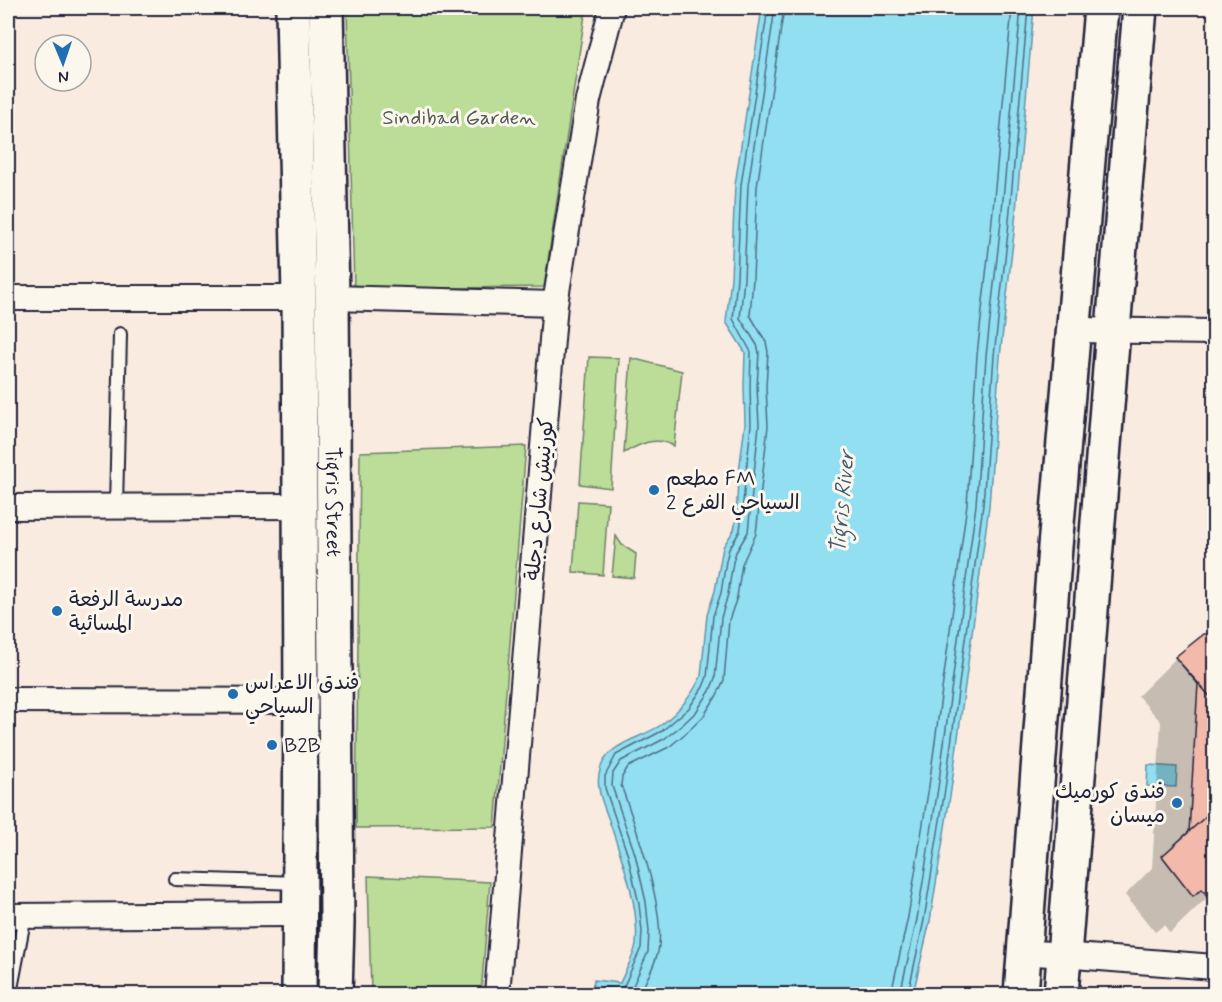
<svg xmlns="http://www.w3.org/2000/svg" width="1222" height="1002" font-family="Mynerve,'Playpen Sans Arabic',sans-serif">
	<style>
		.green { fill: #bbdd97; stroke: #6e8069; stroke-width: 1.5 }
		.water { fill: #91dff1; stroke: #6593a8; stroke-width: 1.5 }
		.shadow { fill: #0003 }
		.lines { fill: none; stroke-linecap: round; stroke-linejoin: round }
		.shore { stroke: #4e6e84; stroke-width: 1.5 }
		.building { fill: #f3baab; stroke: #22223b; stroke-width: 1.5 }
		.lane-casing { stroke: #22223b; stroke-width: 16 }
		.street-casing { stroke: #22223b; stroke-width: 28 }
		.secondary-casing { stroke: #22223b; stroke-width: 38 }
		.lane { stroke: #fbf7ec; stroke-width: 12 }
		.street { stroke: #fbf7ec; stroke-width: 24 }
		.secondary { stroke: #fbf7ec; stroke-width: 33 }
		.poi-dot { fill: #1f6fb2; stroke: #fbf7ec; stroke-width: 2 }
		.labels { text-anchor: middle; stroke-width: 6; stroke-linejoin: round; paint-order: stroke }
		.park-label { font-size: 21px; fill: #505a57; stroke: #fbf7ec }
		.poi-label { font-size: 21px; fill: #22223b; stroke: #fbf7ec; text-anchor: start }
		.street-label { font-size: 21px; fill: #22223b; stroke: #fbf7ec }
		.water-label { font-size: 22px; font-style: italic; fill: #435b72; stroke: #fbf7ec }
	</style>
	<rect width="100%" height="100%" fill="#f9ebdf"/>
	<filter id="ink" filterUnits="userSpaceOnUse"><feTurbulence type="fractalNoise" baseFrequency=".0167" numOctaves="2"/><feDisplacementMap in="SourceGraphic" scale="12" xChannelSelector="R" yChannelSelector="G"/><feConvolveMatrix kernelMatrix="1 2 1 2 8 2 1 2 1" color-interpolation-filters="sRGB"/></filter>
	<g filter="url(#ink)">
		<path class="green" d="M347 8H586L544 287 354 289Z
			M589 357 619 358 611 488 580 484Z
			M631 358 682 371 674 446C656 436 641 443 624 453Z
			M526 446 495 827 356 828 360 452Z
			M578 501 608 503 603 575 573 572Z
			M616 536 622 545 636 554 634 578 612 576Z
			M368 876 490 882 481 994H371Z"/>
		<path class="water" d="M762 8H1034L1014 233 1000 357 989 506 951 790 930 921 913 994H591L594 980 620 983C625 971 634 957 636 944 640 907 622 859 610 823 605 808 596 791 599 775 603 743 639 740 661 725 678 712 692 696 701 676L707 615 715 591 723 547 734 530 736 520 738 480 745 424 744 386 745 352 726 322 731 278 735 185Z
			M1148 765 1177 767 1176 787 1147 786Z"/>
		<path class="shadow" d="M1205 636H1214V891L1170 933 1164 925 1155 932 1125 895 1152 868 1161 722 1138 696 1176 658Z"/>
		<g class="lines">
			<path class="shore" d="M597 994 601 987 619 989 624 986 641 948 642 931 639 904 628 856 605 788V776L616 755 662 731 689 708 703 687 707 677 713 616 721 593 726 561 729 549 740 531 751 425 750 387 751 352 733 319 737 278 741 185 768 8
				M626 994 632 988 648 952 649 931 646 902 635 854 612 786 613 773 621 761 664 739 681 726 696 712 710 691 715 678 721 618 728 594 733 562 736 552 748 532 759 425 757 387 759 352 757 345 740 318 744 279 748 186 775 8
				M639 994C646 982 654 966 658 952 667 911 635 825 621 785L622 777 628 767 669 747 686 733 703 717 717 695 724 680 729 620 737 597 742 564 756 534 768 426 766 387 768 352 766 342 750 315 753 279 757 187 784 8
				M891 994 908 917 929 786 967 504 977 355 991 230 1012 8
				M900 994 917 919 938 788 976 505 986 356 1000 231 1021 8
				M908 994 924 920 945 789 983 505 994 356 1008 232 1028 8"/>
		</g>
		<path class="building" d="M1204 634H1214V891L1208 897 1202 889 1193 896 1162 856 1189 832 1198 684 1175 657Z
			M1204 634H1214V701L1175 657Z
			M1214 809V891L1208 897 1202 889 1193 896 1162 856Z"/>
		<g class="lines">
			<defs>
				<path id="lane" d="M116 506 120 334
					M175 879 298 883
					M10 994 25 915"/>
				<path id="street" d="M8 298H299
					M332 298 555 304
					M1074 330 1214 332
					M8 507 298 506
					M8 700 301 701
					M8 916 299 914
					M1024 952 1214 967
					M497 994 555 304 588 100 612 8"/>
				<g id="secondary">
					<path d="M293 8 299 298 301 701 299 994"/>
					<path id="s1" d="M326 8 332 298 337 922 335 994"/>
					<path d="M1021 994 1055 547 1101 8"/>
					<path d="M1061 994 1113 330 1140 8"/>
				</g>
			</defs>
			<use href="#lane" class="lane-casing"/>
			<use href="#street" class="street-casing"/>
			<use href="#secondary" class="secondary-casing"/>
			<use href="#lane" class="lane"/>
			<use href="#street" class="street"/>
			<use href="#secondary" class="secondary"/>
		</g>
	</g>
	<g class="poi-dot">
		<circle cx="654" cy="490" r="6"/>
		<circle cx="57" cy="611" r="6"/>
		<circle cx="233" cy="694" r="6"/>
		<circle cx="272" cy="745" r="6"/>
		<circle cx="1177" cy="803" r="6"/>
	</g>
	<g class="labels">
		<g class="park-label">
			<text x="459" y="124">Sindibad Garden</text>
		</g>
		<g class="poi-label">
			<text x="666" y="485">مطعم FM<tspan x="666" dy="24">السياحي الفرع 2</tspan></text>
			<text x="69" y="606">مدرسة الرفعة<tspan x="69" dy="24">المسائية</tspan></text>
			<text x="245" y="689">فندق الاعراس<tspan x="245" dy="24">السياحي</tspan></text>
			<text x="284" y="752">B2B</text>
			<text x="1165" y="798" text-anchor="end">فندق كورميك<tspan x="1165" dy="24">ميسان</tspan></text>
		</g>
		<g class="street-label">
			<text transform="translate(539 499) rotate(-85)" y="7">كورنيش شارع دجلة</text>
			<text dy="7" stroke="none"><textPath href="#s1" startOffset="494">Tigris Street</textPath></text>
		</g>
		<g class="water-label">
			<text transform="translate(841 502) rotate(-85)" y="8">Tigris River</text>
		</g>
	</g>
	<rect width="1222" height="1002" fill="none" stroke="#fbf7ec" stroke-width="30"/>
	<rect x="15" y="15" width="1192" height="972" fill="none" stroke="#22223b" stroke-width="2" filter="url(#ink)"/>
	<g transform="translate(63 63) rotate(178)"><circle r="28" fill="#fbf7ec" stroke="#a4a2a5" stroke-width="1.5"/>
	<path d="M0-4.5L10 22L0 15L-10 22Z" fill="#1f6fb2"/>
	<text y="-9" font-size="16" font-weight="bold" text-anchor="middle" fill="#22223b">N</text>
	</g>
</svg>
